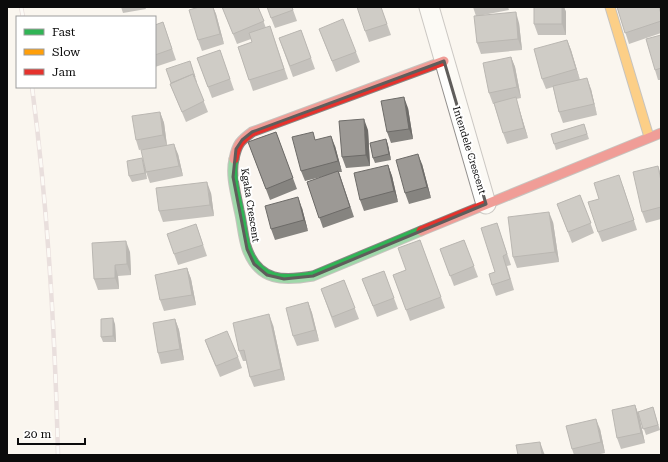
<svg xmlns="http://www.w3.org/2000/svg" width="668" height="462" font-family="'Roboto Serif',serif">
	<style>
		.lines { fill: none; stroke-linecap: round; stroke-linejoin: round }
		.street-casing { stroke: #93908e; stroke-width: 21 }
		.fast-casing { stroke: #898784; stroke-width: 11 }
		.slow-casing { stroke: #898784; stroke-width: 11 }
		.jam-casing { stroke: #898784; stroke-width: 11 }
		.street { stroke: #fefefd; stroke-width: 19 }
		.fast { stroke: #30b455; stroke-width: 9 }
		.slow { stroke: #ff9f0a; stroke-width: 9 }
		.jam { stroke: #e5322d; stroke-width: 9 }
		.rail-casing { stroke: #d6c4c8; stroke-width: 4.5 }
		.rail { stroke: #fff; stroke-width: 3; stroke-dasharray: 9; stroke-linecap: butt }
		.wall { fill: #868480 }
		.shaded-wall { fill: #6d6b68 }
		.building { fill: #9c9995; stroke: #6d6b68 }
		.marked { fill: none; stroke: #5f5d5b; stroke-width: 3; stroke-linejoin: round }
		.labels { text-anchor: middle; stroke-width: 4; stroke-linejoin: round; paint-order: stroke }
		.street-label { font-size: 10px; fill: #0b0b0b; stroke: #fff }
	</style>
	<rect width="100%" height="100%" fill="#faf5ef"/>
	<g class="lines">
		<defs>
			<path id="street" d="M429 7 486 204"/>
			<path id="fast" d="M234 159C230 175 236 194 239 210 242 222 243 238 247 249 259 282 284 281 313 276L421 231"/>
			<path id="slow" d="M610 7 649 137"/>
			<path id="jam" d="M234 159C237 144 240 141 252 132L444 61
				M421 231 661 133"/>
		</defs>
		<use href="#street" class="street-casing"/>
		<use href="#fast" class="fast-casing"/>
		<use href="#slow" class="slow-casing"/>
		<use href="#jam" class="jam-casing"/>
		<use href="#street" class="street"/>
		<use href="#fast" class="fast"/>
		<use href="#slow" class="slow"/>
		<use href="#jam" class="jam"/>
		<defs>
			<path id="rail" d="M21 7 23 17
				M32 87C48 208 55 333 58 455"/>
		</defs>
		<use href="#rail" class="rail-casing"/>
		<use href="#rail" class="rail"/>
	</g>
	<path class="wall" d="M121 7H145L146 9 123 13Z
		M199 7H213L216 14 224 44 202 51 198 40Z
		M222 7H258L266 28 270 26 288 79 253 91 238 47 252 42 251 39 237 44Z
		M292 7 297 21 275 28 271 18Z
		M381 7 391 35 369 42 365 31Z
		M473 7H508L509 10 483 15 519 23 522 50 481 54 477 43 476 16Z
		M534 7H564L566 12V35H538L534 24Z
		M617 7H659L661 12V33L629 44Z
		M163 22 176 60 155 67V25Z
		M319 29 356 52 360 62 336 72Z
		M301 30 315 69 293 77 279 38Z
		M661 35V80H658L655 70Z
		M567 40 571 50 580 80 591 89 597 115 563 123 559 112 553 87 546 89 542 79Z
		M220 50 234 90 212 98 197 58Z
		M511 57 515 67 521 98 516 99 519 108 528 138 507 144 503 133 494 104H493L489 93Z
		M190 61 197 82H196L208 112 186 122 170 84Z
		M408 108 413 139 391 143 387 132Z
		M160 112 164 123 167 145 178 154 183 176 150 183 146 172 148 149 139 150 136 140Z
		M584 124 589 139 556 150 551 134Z
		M368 130 370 166 346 168 342 157Z
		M276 132 297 189 270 200 248 142Z
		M386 139 388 145 391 160 375 163 373 158Z
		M316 140 335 146 342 172H339L354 217 323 228 307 182 325 176 305 181 301 171Z
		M144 164 147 179 132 182 129 176Z
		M422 164 431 198 409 204 405 193Z
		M388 165 392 176 398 202 364 211 360 200Z
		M661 175V219L646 223 642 212Z
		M623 186 637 230 602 242 598 232 599 199Z
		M211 193 214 216 163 222 159 211Z
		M580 195 594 233 572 243 557 204Z
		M302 208 308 231 275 240 271 229Z
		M553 222 559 262 517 268 513 257Z
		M497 223 511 265 507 266 514 290 496 296 492 285 495 272Z
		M196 224 207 256 178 265 174 254Z
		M420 240 445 308 410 321 393 275 406 270Z
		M464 240 478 277 454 286 440 249Z
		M130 252 131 275 118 276 119 289 98 290 94 279Z
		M187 268 191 279 196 305 164 311 160 300Z
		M384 271 398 309 377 317 362 279Z
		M344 280 359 319 335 328 321 289Z
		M308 302 312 313 319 341 297 346 293 336Z
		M175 319 179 330 184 360 161 364 158 353Z
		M115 324 116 342H103L101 337Z
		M273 325 285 380 254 387 250 377 246 361H243L239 351Z
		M205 340 238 357 242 368 220 377 209 351Z
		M635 405 639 416 645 443 621 449 617 438Z
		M653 407 660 430 646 435 638 412Z
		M600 429 605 453 596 455H574L572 449Z"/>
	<path class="shaded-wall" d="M213 7 216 14 224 44 220 34Z
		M562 7H564L566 12V35L562 24Z
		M516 12 519 23 522 50 518 39Z
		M567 40 571 50 580 80 576 69Z
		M511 57 515 67 521 98 517 87Z
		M587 78 591 89 597 115 594 104Z
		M404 97 408 108 413 139 409 129Z
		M516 97 519 108 528 138 524 128Z
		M160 112 164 123 167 146 163 135Z
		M364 119 368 130 370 166 366 155Z
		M331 136 335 146 342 172 338 161Z
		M386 139 388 145 391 160 389 154Z
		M174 144 178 154 183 176 179 166Z
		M418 154 422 164 431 198 427 187Z
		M142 158 144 164 147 179 145 173Z
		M388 165 392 176 398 202 394 191Z
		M658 166 661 175V181Z
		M207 182 211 193 214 216 210 205Z
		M298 197 302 208 308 231 304 220Z
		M549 212 553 222 559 262 555 252Z
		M126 241 130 252 131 275 127 264Z
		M115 265 118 276 119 289 115 278Z
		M187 268 191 279 196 305 192 295Z
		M308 302 312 313 319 341 315 330Z
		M269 314 273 325 285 380 281 369Z
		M113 318 115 324 116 342 113 336Z
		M175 319 179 330 184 360 180 349Z
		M635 405 639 416 645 443 641 433Z
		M596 419 600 429 605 453 601 442Z
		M540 442 544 453 545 455H542Z"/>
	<path class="building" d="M199 7H213L220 34 198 40 189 10Z
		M222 7H258L264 21 233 34Z
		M267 7H292L293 10 271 18Z
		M357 7H381L387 24 365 31Z
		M534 7H562V24H534Z
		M617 7H659L661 14V21L625 33Z
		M516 12 518 39 477 43 474 16Z
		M343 19 356 52 332 61 319 29Z
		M163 22 172 49 155 55V25Z
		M270 26 284 69 249 80 238 47 252 42 249 33Z
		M301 30 311 58 290 66 279 38Z
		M661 35V68L655 70 646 39Z
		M567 40 576 69 542 79 534 49Z
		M220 50 230 79 208 87 197 58Z
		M511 57 517 87 489 93 483 63Z
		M190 61 195 77H194L193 74 171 83 166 69Z
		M193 74 204 101 182 112 170 84Z
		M587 78 594 104 559 112 553 86Z
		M404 97 409 129 387 132 381 101Z
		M516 97 524 128 503 133 494 103Z
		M160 112 163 135 136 140 132 116Z
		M364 119 366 155 342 157 339 121Z
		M584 124 587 134 554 144 551 134Z
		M276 132 293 178 266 189 248 142Z
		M313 132 315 140 331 136 338 161 301 171 292 137Z
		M386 139 389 154 373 158 370 143Z
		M174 144 179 166 146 172 141 150Z
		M418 154 427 187 405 193 396 160Z
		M142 158 145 173 129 176 127 161Z
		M388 165 394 191 360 200 354 173Z
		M658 166 661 181V207L642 212 633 172Z
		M338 171 350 207 319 218 307 182Z
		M619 175 634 220 598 232 588 202 599 199 594 183Z
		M207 182 210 205 159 211 156 188Z
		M580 195 591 223 568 232 557 204Z
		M298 197 304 220 271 229 265 206Z
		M549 212 555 252 513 257 508 217Z
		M497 223 507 254 503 256 510 279 492 285 489 274 495 272 481 228Z
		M196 224 203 245 174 254 167 234Z
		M420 240 441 297 406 310 393 275 406 270 398 248Z
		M464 240 474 266 450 276 440 249Z
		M126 241 127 264 115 265V278L94 279 92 243Z
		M187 268 192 295 160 300 155 275Z
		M384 271 394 298 373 306 362 279Z
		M344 280 355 308 332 317 321 289Z
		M308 302 315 330 293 336 286 308Z
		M269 314 281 369 250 377 244 350 239 351 233 323Z
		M113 318V336L101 337V319Z
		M175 319 180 349 158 353 153 323Z
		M227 331 238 357 216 366 205 340Z
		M635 405 641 433 617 438 612 410Z
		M653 407 658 425 643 429 638 412Z
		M596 419 601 442 572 449 566 426Z
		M540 442 542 455H518L516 445Z"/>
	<path d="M0 0H668V462H0ZM444 61 486 204 313 276 284 279 267 275 254 264 247 249 233 177 236 149 242 140 252 132Z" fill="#faf5ef" fill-opacity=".55" fill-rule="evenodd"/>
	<path class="marked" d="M444 61 486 204 313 276 284 279 267 275 254 264 247 249 233 177 236 149 242 140 252 132Z"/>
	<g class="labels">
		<g class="street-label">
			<text transform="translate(470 150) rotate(73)" y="4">Intendele Crescent</text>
			<text transform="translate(251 205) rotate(81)" y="4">Kgaka Crescent</text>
		</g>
	</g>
	<rect width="668" height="462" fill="none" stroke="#0b0b0b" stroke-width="16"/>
	<rect x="16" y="16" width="140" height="72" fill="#ffffff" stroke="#9d9d9d"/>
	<rect x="24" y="29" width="20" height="6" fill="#30b455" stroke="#9d9d9d"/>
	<text x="52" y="36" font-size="12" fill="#0b0b0b">Fast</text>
	<rect x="24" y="49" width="20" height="6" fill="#ff9f0a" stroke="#9d9d9d"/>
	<text x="52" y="56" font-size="12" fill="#0b0b0b">Slow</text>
	<rect x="24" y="69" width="20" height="6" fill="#e5322d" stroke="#9d9d9d"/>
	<text x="52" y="76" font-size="12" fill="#0b0b0b">Jam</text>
	<path d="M18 438v6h67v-6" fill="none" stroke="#0b0b0b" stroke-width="2"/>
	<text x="24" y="438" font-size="12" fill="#0b0b0b" stroke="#ffffff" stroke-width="3" paint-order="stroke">20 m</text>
</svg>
